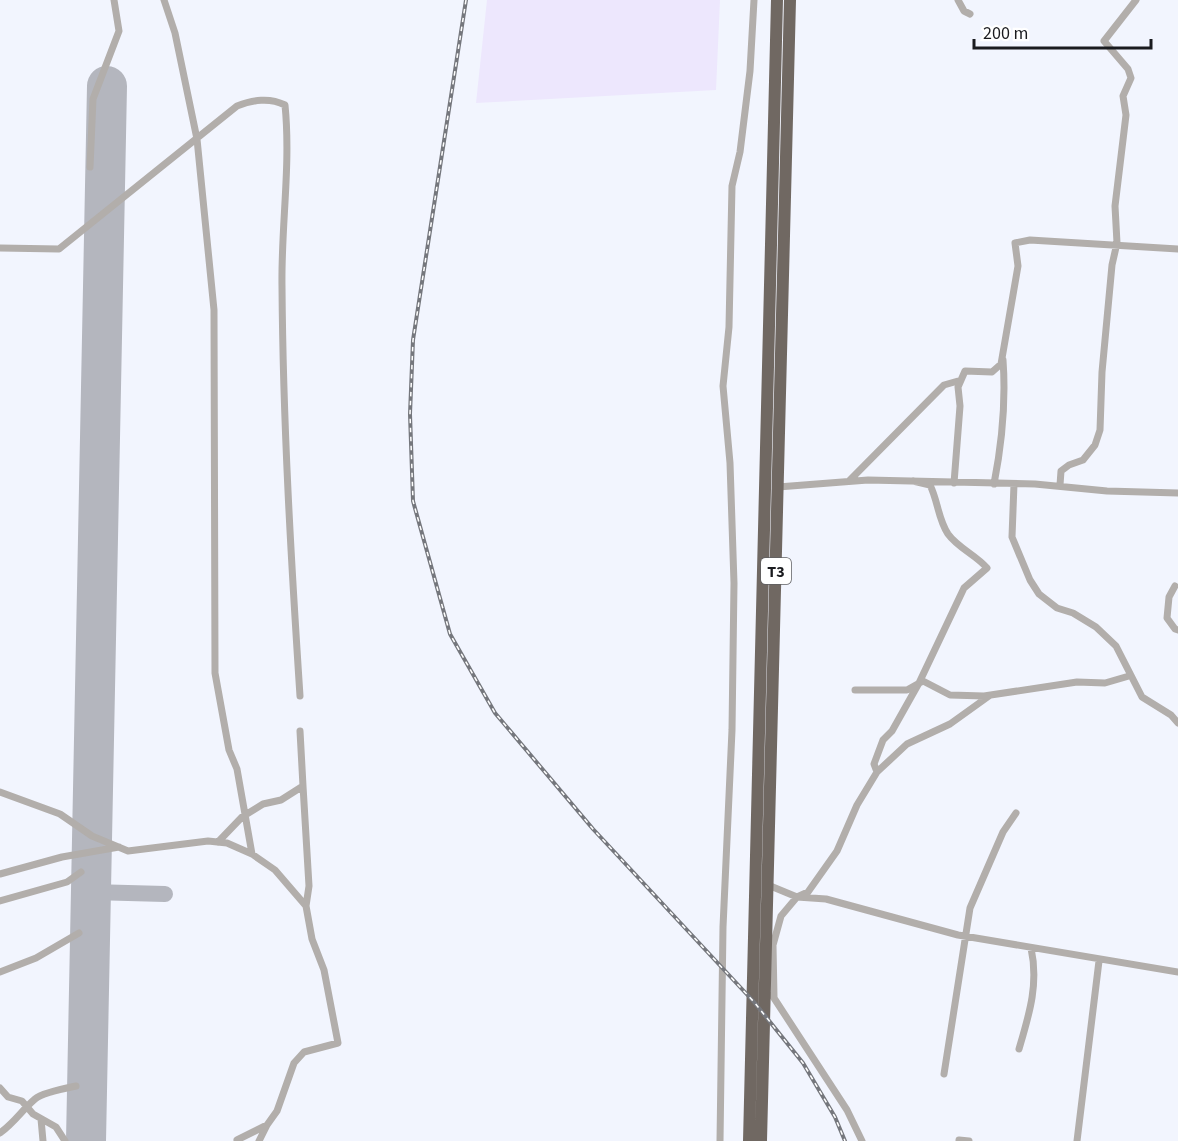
<svg xmlns="http://www.w3.org/2000/svg" width="1178" height="1141" font-family="'Source Sans 3',sans-serif">
	<style>
		.commercial { fill: #ede7fd }
		.lines { fill: none; stroke-linecap: round; stroke-linejoin: round }
		.taxiway { stroke: #b4b6be; stroke-width: 16 }
		.runway { stroke: #b4b6be; stroke-width: 40 }
		.minor { stroke: #b2aeab; stroke-width: 7 }
		.trunk { stroke: #706862; stroke-width: 12 }
		.rail-casing { stroke: #75777d; stroke-width: 4 }
		.rail { stroke: #fff; stroke-width: 1.5; stroke-dasharray: 4.5; stroke-linecap: butt }
		.labels { text-anchor: middle; stroke-width: 6; stroke-linejoin: round; paint-order: stroke }
		.shield { fill: #fff; stroke: #5f5f62; stroke-width: 1.5 }
		.shield-label { font-size: 16px; font-weight: bold; fill: #1a1b1f }
	</style>
	<rect width="100%" height="100%" fill="#f2f5fe"/>
	<path class="commercial" d="M487 0H720L716 90 476 103Z"/>
	<g class="lines">
		<path class="taxiway" d="M91 892 165 894"/>
		<path class="runway" d="M86 1141 107 86"/>
		<path class="minor" d="M164 0 175 33 197 139 214 310 215 673 229 750 237 769 252 854
			M958 0 964 11 970 14
			M90 167 93 99 119 31 114 0
			M0 248 59 249 237 106C253 100 269 97 285 105 291 165 281 226 282 286 283 423 291 559 300 696
			M849 481 944 385 958 381
			M954 483 960 406 958 387 965 371 992 372 1001 364 1018 266 1015 243 1030 240 1178 249
			M994 484C1002 443 1006 401 1003 360
			M1014 484 1012 537 1030 580 1039 594 1057 608 1073 613 1096 627 1116 646 1142 697 1171 715 1178 723
			M1060 485 1061 471 1069 465 1083 460 1095 445 1100 430 1102 372 1112 265 1117 243 1115 206 1126 115 1123 96 1131 78 1128 69 1104 41 1136 0
			M778 487 868 480 1035 484 1107 491 1178 493
			M1175 586 1169 597 1167 618 1175 629 1178 630
			M855 690H907L923 681 950 695 984 696 1077 682 1105 683 1129 676
			M877 772 907 744 950 724 989 696
			M303 786 309 886 306 906
			M0 792 60 814 92 836 128 851 208 841 227 843 252 854 275 870 306 906 312 939 324 970 338 1043 304 1052 294 1063 277 1111 267 1125 237 1140
			M218 842 242 817 263 804 281 800 303 786 300 731
			M0 874 62 857 119 847
			M768 885 797 897 826 899 958 935 1178 972
			M0 901 67 882 81 872
			M0 972 36 958 79 933
			M772 995 847 1110 862 1141
			M774 997 773 945 781 916 797 897 808 892 837 851 857 805 877 772 874 764 883 740 892 731 919 683 964 588 987 568C976 555 958 548 948 534 938 519 938 501 930 485L913 481
			M1019 1049C1029 1015 1039 984 1031 948
			M944 1074 970 908 1003 832 1016 813
			M0 1088 8 1097 22 1101 33 1114 56 1127 65 1141
			M41 1119 43 1141
			M0 1133C15 1122 22 1110 35 1099 42 1093 66 1088 76 1086
			M959 1140 969 1141
			M259 1141 267 1125
			M720 1141 723 927 732 730 734 583 730 463 723 386 729 327 732 186 740 152 750 71 754 0
			M1077 1141 1099 961"/>
		<path class="trunk" d="M749 1141 777 0
			M761 1141 790 0"/>
		<defs>
			<path id="rail" d="M466 0 413 340 410 414 413 501 450 634 495 713 593 829 754 1002 803 1063 835 1117 845 1141"/>
		</defs>
		<use href="#rail" class="rail-casing"/>
		<use href="#rail" class="rail"/>
	</g>
	<g class="labels">
		<rect class="shield" x="761" y="558" width="30" height="26" rx="4.5"/>
		<g class="shield-label">
			<text x="776" y="577">T3</text>
		</g>
	</g>
	<path d="M974 39v9h177v-9" fill="none" stroke="#1a1b1f" stroke-width="3"/>
	<text x="983" y="39" font-size="18" fill="#1a1b1f" stroke="#ffffff" stroke-width="4.5" paint-order="stroke">200 m</text>
</svg>
